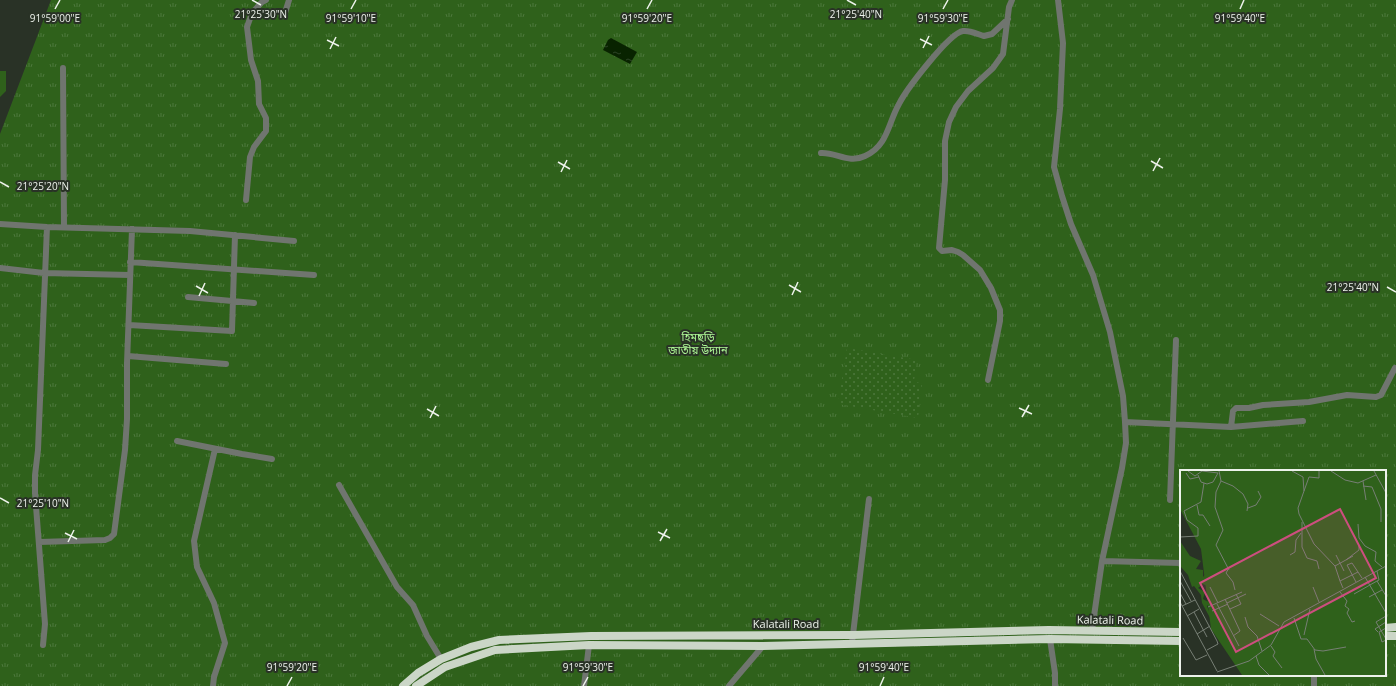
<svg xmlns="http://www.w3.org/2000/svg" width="1396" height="686" font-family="'Open Sans','Noto Sans Bengali',sans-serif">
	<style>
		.grass { fill: #2f611b }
		.park { fill: url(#park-tufts); fill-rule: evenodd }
		.garden { fill: url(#garden-dots) }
		.water { fill: url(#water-ripples) }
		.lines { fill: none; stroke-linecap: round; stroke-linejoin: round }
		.minor { stroke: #70756f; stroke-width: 6 }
		.highway { stroke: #cbd6c7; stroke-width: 8 }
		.ticks { fill: none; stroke: #edf2eb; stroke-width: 1.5 }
		.labels { text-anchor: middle; stroke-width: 4; stroke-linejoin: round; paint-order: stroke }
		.park-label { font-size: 11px; fill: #aef896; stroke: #293226 }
		.street-label { font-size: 11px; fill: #edf2eb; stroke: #293226 }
		.inset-road { fill: none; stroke: #777f75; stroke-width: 1 }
		.view { fill: #cd4e7f; fill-opacity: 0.15; stroke: #cd4e7f; stroke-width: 2 }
		.inset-edge { fill: none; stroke: #edf2eb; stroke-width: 2 }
		.ticks-label { font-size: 10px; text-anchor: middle; fill: #edf2eb; stroke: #293226; stroke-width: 4; stroke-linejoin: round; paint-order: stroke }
	</style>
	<defs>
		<pattern id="park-tufts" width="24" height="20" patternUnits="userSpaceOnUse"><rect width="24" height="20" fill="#2f611b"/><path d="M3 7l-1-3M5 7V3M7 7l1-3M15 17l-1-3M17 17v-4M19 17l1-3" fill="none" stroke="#4d783c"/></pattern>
		<pattern id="garden-dots" width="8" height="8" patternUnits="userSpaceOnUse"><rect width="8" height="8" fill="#2f611b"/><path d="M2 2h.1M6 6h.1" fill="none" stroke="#4d783c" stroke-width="1.8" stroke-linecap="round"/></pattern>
		<pattern id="water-ripples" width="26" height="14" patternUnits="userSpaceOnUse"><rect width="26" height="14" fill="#082300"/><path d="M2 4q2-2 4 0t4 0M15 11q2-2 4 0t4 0" fill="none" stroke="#2c4325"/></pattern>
	</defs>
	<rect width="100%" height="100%" fill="#293226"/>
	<path class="grass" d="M0 71H6V91L0 97Z"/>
	<path class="park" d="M51 0H1396V686H0V134ZM1181 471H1385V675H1181Z"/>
	<path class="garden" d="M847 348 917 360 914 381 922 384 918 418 838 404Z"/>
	<path class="water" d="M611 38 637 52 630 64 603 50 608 40Z"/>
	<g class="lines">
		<path class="minor" d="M1058 0 1063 43 1060 109 1054 167 1062 196 1071 224 1093 275 1110 332 1123 396 1125 422 1126 443 1122 468 1102 561
			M284 16 289 0
			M63 68 64 227
			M821 153C836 152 849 164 865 156 888 146 888 123 899 104 906 90 949 33 963 31 970 30 977 34 984 36L992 34 1008 19
			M246 200 250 157 254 147 266 131V118L259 104 258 81 251 60 247 27 252 13 262 2 266 0
			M0 224 47 227 190 231 294 241
			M130 262 314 275
			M0 268 44 273 130 275
			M188 297 254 303
			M129 325 232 331 235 235
			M128 356 226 364
			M988 380 1000 321V310L991 288 980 270 963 255 958 252 952 250 942 251 939 248 945 180V141L949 122 956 107 968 91 993 68 1003 54 1009 7 1012 0
			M1125 422 1231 427 1303 421
			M1231 427 1233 411 1236 408H1249L1263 405 1309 402 1347 395 1376 397 1381 395 1395 368
			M177 441 242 454 272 459
			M339 485 397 587 413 605 427 636 441 659
			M1170 500 1176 340
			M39 542 105 540 110 538 114 534 125 450 127 419V363L132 229
			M1092 630 1102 561 1181 563
			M1050 639 1055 673V686
			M852 643 869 499
			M43 645 45 624 35 493V475L38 450 47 227
			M1314 675V686
			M213 686 214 677 225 643 214 603 197 567 194 541 215 449
			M584 686 589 645
			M729 686 763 646"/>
		<path class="highway" d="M1385 628 1396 627
			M1385 636H1396
			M403 686 418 673 441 659 471 647 499 640 591 636 853 635 1049 630 1181 632
			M416 686 445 667 495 650 589 645 763 646 1050 639 1181 641"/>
	</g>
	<path class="ticks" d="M252 0 261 5M847 0 856 5M55 9 60 0M351 9 356 0M647 9 652 0M943 9 948 0M1240 9 1244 0M920 39 932 45M327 40 339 46M923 48 929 36M330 49 336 37M1151 161 1163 168M558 162 570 169M1153 171 1160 158M561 172 567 160M0 182 9 187M789 285 801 292M196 286 208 293M1387 287 1396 292M792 295 798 282M199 296 205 283M1019 408 1032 414M427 409 439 416M1022 417 1029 405M430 418 436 406M0 498 9 503M658 532 670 538M65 533 77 539M660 541 667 529M68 542 74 530M287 686 292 677M583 686 588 677M880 686 884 677"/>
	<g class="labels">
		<g class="park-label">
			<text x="698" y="341">হিমছড়ি<tspan x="698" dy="13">জাতীয় উদ্যান</tspan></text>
		</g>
		<g class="street-label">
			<text transform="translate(1110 620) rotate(1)" y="4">Kalatali Road</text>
			<text x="786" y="628">Kalatali Road</text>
		</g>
	</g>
	<g transform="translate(1180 470)">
		<rect width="206" height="206" fill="#293226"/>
		<path d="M0 71 10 86 21 91 16 99 23 100V107L31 98 27 116 23 114 18 118 25 122 23 129 30 133 27 136 35 157 22 133 21 125 14 116 12 117 8 105 1 97Z" fill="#2f611b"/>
		<path d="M0 1H206V205H62L31 159 21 79 0 39Z" fill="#2f611b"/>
		<path class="inset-road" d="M8 1 15 6 22 1M39 1 41 11 53 16 63 24 68 34 67 41M112 1 123 7 124 21 129 7 139 8V1M151 1 165 10 178 13 196 5M194 1 206 23M6 3 10 9 19 7M18 5 21 12 27 14 33 12 38 3 22 1M41 11 36 22 35 37 43 60 36 75 49 100M183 11 186 30M183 16 192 17 201 39V52M124 21 118 38 119 44 134 74 155 96 160 111M17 35 19 45H23L30 56M68 38 76 35 81 27 78 21M122 52V77L127 88 137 91 139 99M178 54 179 68 185 76 196 82 195 91 202 97M0 67 18 66V58L7 50 4 41 21 32 24 13M110 85 115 82 116 70 121 63M156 85 164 101M166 90 179 80V76M155 96 173 86M49 98 46 103 53 112 55 120M0 101 37 171 38 174 27 180M197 101 199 110 197 111 206 126M185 107 206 143M0 111 11 131M176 112 167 95 172 93 182 108M30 117 38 133M133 117 139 132M163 118 160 111 178 102M160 122 167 131 165 136 169 139 167 143 172 152 175 151M0 123 6 134M174 124 197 111M189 127 202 120M45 129 60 161 53 166M0 132 37 201M47 133 66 124M37 134 59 176M2 136 15 130M28 137 62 122M50 139 61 134 56 124M32 141 48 134M14 142 27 167M80 144 99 156M7 146 19 139M206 146 196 152 206 169M65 147 68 157 77 166 82 181M114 148 121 169H127L135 180 143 181 166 177M206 158 199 162 202 172 206 170M198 162 195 159 206 152M17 164 30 156M124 165 130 139M3 168 16 190 27 185M91 176 95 182 93 186 102 198M134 179 136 189 145 205M76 186 79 195 89 205M37 202 69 191 91 175 104 152 206 96"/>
		<path class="view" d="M160 39 196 108 56 182 20 113Z"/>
		<rect width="206" height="206" class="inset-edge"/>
	</g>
	<g class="ticks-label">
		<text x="261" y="18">21°25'30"N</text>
		<text x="856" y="18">21°25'40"N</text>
		<text x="55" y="22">91°59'00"E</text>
		<text x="351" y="22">91°59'10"E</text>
		<text x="647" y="22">91°59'20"E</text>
		<text x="943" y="22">91°59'30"E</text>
		<text x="1240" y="22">91°59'40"E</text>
		<text x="43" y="190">21°25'20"N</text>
		<text x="1353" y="291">21°25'40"N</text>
		<text x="43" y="507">21°25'10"N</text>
		<text x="292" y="671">91°59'20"E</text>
		<text x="588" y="671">91°59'30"E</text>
		<text x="884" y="671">91°59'40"E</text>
	</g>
</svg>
